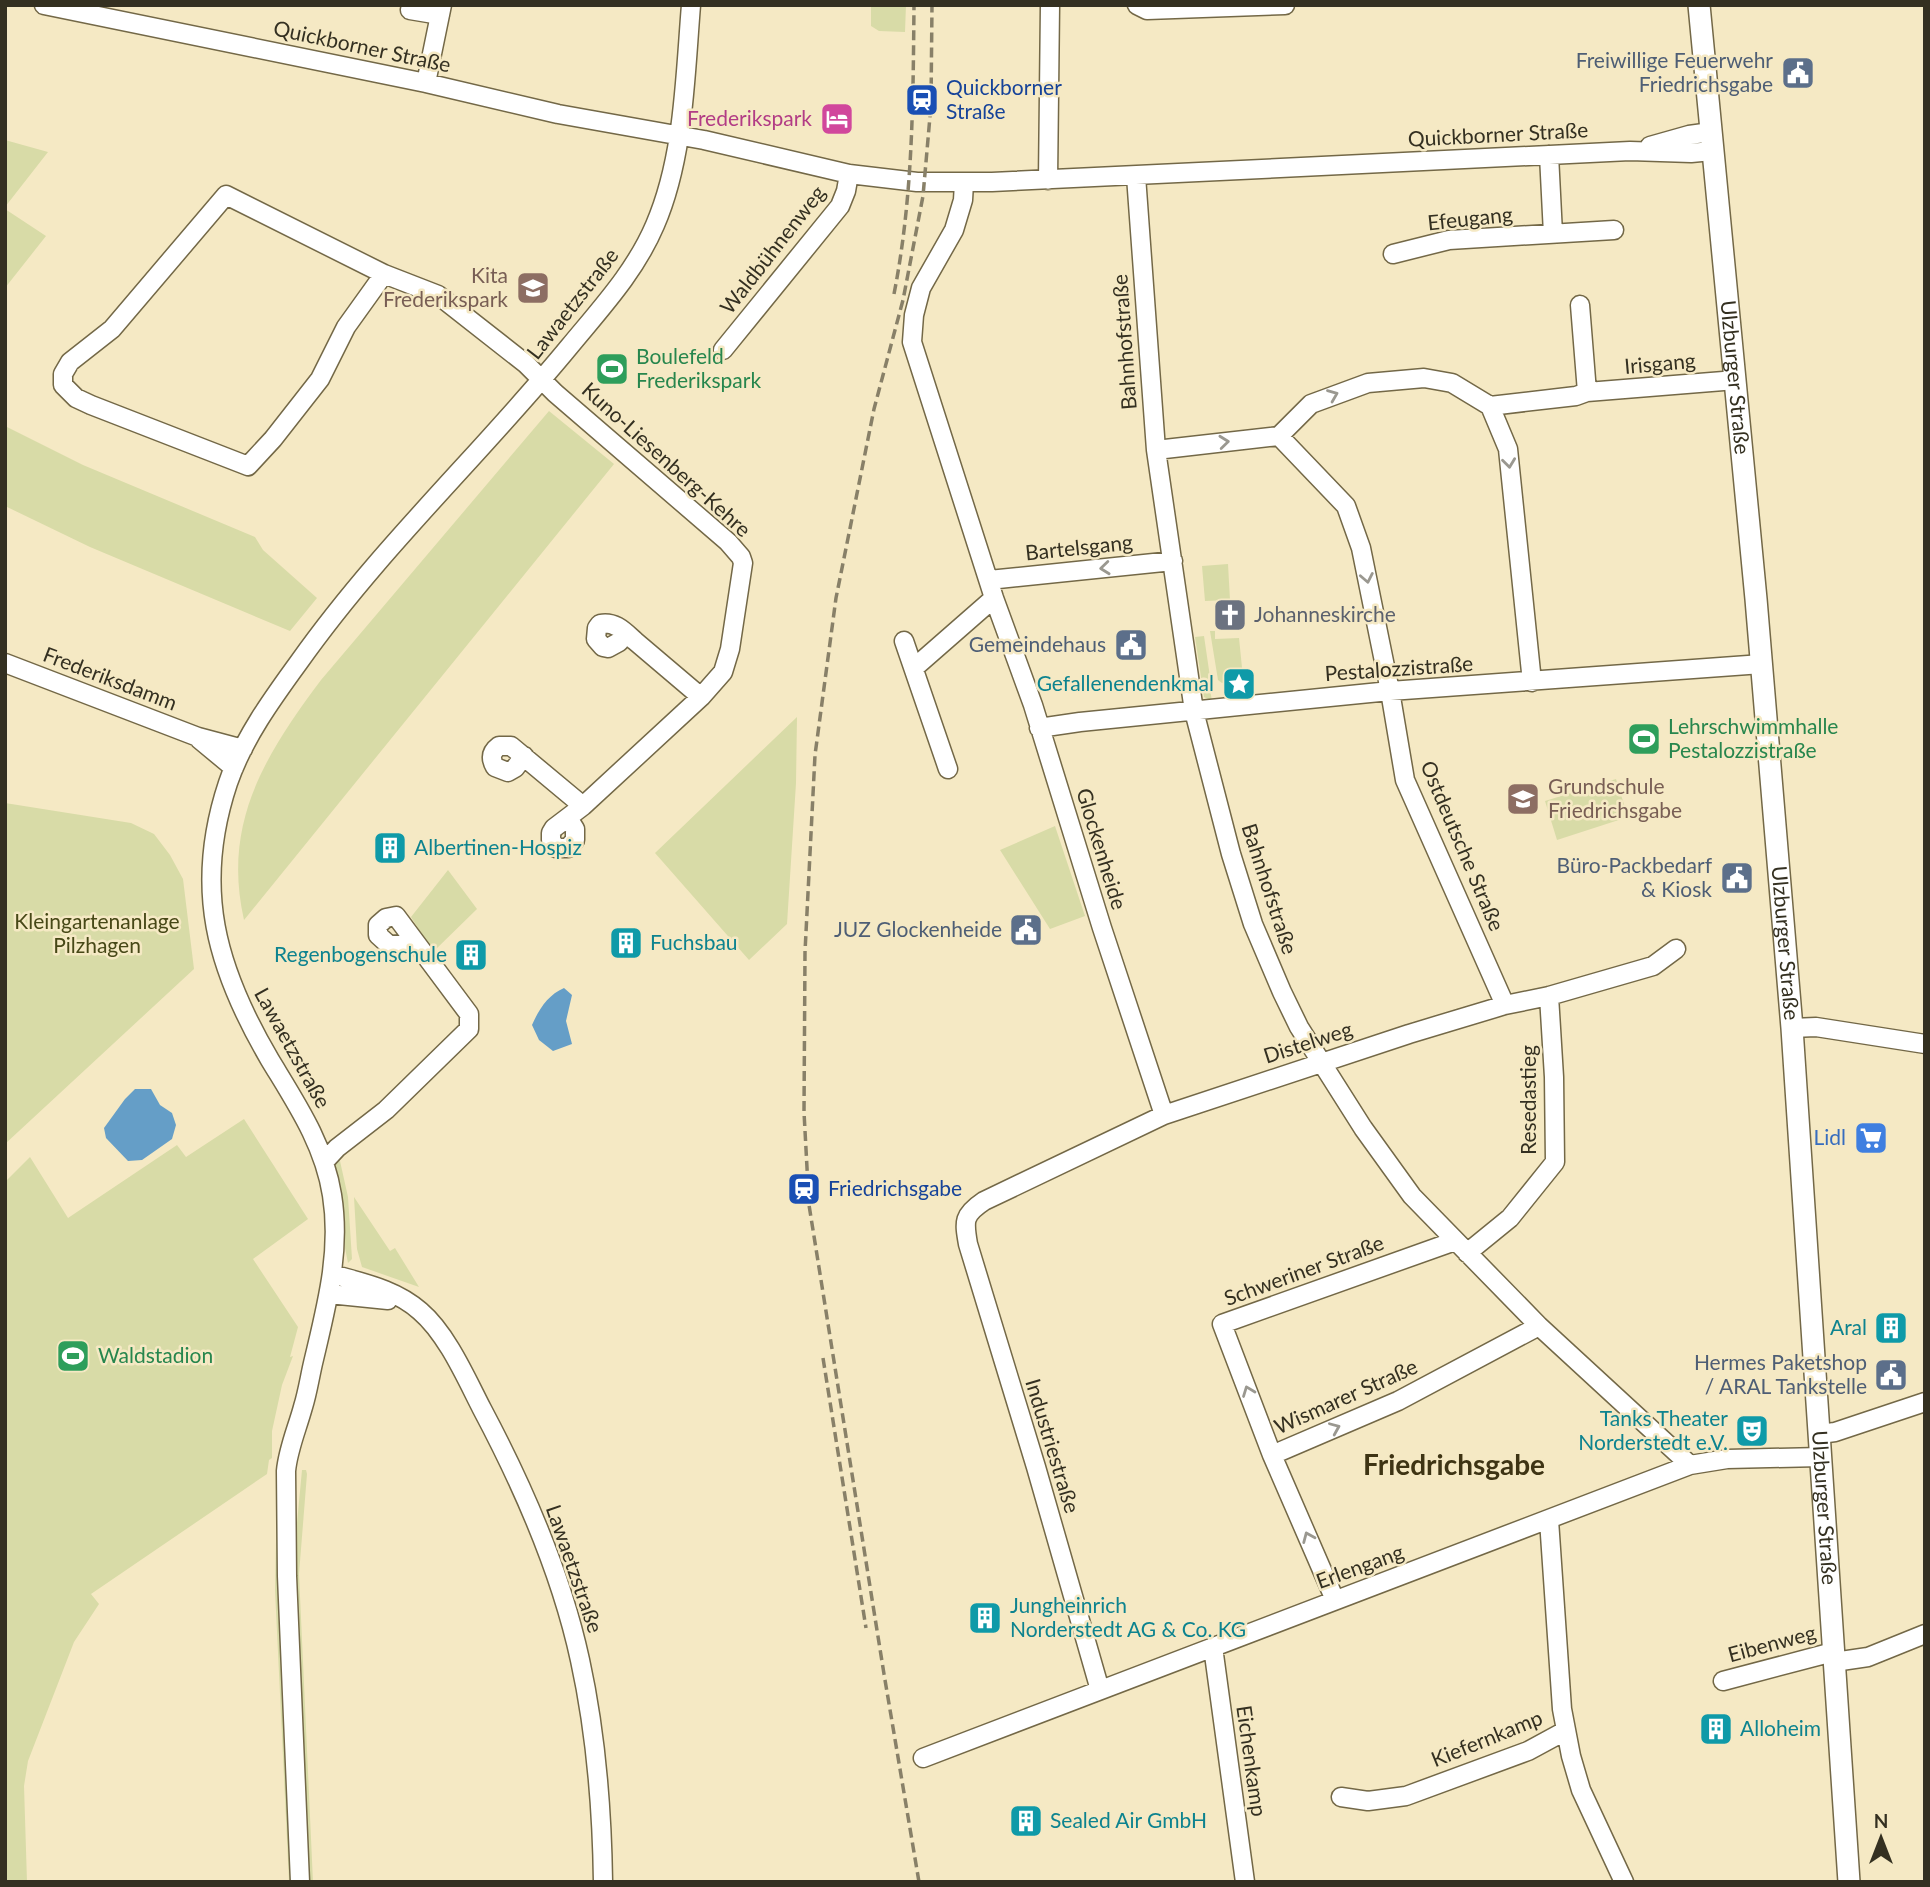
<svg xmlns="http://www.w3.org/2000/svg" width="1930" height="1887" font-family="Lato,sans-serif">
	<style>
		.green { fill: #d8dba7 }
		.water { fill: #659ec7 }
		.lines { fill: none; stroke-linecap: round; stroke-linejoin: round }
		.minor-casing { stroke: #736847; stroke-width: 21 }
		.major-casing { stroke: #736847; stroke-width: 24 }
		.minor { stroke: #fff; stroke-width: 18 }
		.major { stroke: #fff; stroke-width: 21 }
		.rail { stroke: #888068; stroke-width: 3.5; stroke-dasharray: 10 5; stroke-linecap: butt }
		.oneway { stroke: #9a9890 }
		.labels { text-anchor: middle; stroke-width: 5; stroke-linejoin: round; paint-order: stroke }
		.street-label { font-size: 21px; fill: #343021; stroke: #f5e9c4 }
		.service-label { font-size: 21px; fill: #4e5e75; stroke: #f5e9c4; text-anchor: end }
		.transit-label { font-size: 21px; fill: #164399; stroke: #f5e9c4; text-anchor: start }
		.hotel-label { font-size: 21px; fill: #b23c85; stroke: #f5e9c4; text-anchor: end }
		.education-label { font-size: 21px; fill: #785e54; stroke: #f5e9c4; text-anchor: end }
		.leisure-label { font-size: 21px; fill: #27864d; stroke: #f5e9c4; text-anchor: start }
		.worship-label { font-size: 21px; fill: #5b616d; stroke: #f5e9c4; text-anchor: start }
		.culture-label { font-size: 21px; fill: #0d838f; stroke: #f5e9c4; text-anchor: start }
		.park-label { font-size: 21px; fill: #474817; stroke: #f5e9c4 }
		.shop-label { font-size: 21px; fill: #366cbe; stroke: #f5e9c4; text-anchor: end }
		.district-label { font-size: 28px; font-weight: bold; fill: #3e3414; stroke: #f5e9c4 }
	</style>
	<rect width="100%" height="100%" fill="#f5e9c4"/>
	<path class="green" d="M871 5H906L905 32 879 31 871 26Z
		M5 140 48 152 5 207Z
		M5 209 46 236 5 288Z
		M549 411 614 464 244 920C222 823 265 755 321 680Z
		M5 426 83 465 255 537 263 550 317 598 290 631 90 547 5 506Z
		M1228 564 1230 600 1205 601 1202 566Z
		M1210 631H1215V639L1239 638 1245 697 1229 699 1227 690 1236 689 1237 682 1234 680 1222 683 1218 680Z
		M1204 636 1210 677 1208 678 1212 701 1204 697 1195 637Z
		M797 717 796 783 787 924 749 960 655 853Z
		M1616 779 1628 817 1557 840 1545 801Z
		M5 803 131 823 154 834 170 855 183 879 194 969 5 1144Z
		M1055 826 1085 916 1050 929 1000 850Z
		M448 870 477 909 433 952 411 917Z
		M244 1119 308 1219 253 1259 298 1327 290 1357 293 1356 282 1385 272 1431V1458L269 1460 267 1474 91 1594 99 1604 74 1642 28 1761 24 1786 27 1882H5V1182L30 1157 68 1218 177 1145 186 1157Z
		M340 1161 348 1197 352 1259 348 1263 345 1248 343 1202 335 1163Z
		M354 1197 390 1251 395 1248 419 1287 362 1267 357 1249Z
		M302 1470H306L307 1474 299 1574 313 1882H308L295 1587V1544Z
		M277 1493H280L294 1882H289L275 1590Z"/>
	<path class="water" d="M564 988 572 995 566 1021 572 1044 553 1051 539 1040 532 1025C539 1009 548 995 564 988Z
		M135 1089H151L160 1105 172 1113 176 1125 172 1139 142 1160 128 1161 106 1138 104 1128 125 1099Z"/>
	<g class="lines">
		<defs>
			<path id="minor" d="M44 5 426 83 558 114 704 140 849 174 917 182H992L1630 151 1691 153 1712 151
				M411 5 410 10 440 15
				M1137 5 1147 10 1285 5
				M426 83 442 5
				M1650 146 1689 135 1711 132
				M1549 155 1553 234
				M1136 176 1156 450 1194 711 1231 854 1253 924 1282 992 1299 1027 1363 1128 1412 1196 1539 1326 1690 1465
				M1048 180 1050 5
				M964 183 963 200 954 230 921 288 914 315 912 342 994 598 1033 705 1102 928 1164 1115
				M1393 254 1449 240 1614 230
				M384 274 346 327 320 379 273 439 248 466 91 405 76 398 63 385V374L70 362 112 329 226 195 384 274 438 295 526 364 555 393 728 542 741 557 743 563 730 649 723 672 701 697 583 806 554 828 551 833V840L556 848H568L575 840V829L568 818
				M1580 305 1587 392
				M723 350 840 206 846 191 849 174
				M1490 406 1576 396 1587 392 1736 380
				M1279 436 1311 404 1368 383 1424 378 1452 383 1490 406 1508 449 1532 682
				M1156 450 1279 436 1346 506 1361 548 1390 691 1405 780 1505 1005
				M989 580 1173 561
				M626 633 619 642 608 648 603 647 596 639 597 628 600 624C615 621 624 631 635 641L701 697
				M904 641 948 769
				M5 663 198 737 243 749
				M914 668 994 598
				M1039 728 1080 722 1390 691 1762 664
				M199 739 234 768
				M524 756 515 768 508 772 495 767C490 758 491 752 499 746H511L583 806
				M1792 1028 1816 1027 1925 1044
				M324 1162 337 1148 386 1110 469 1029V1014L396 916 386 918 378 925V935L389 945 417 944
				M1467 1253 1510 1218 1555 1162 1554 1077 1549 996
				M332 1274C363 1283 395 1289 420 1311 447 1334 466 1378 482 1409 524 1488 561 1572 580 1660 596 1733 602 1807 603 1882
				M329 1294 388 1300
				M1820 1434 1835 1432 1925 1402
				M1272 1455 1398 1401 1539 1326
				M1549 1520 1562 1709 1571 1756 1581 1790 1624 1882
				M1335 1600 1272 1455 1222 1324 1455 1241
				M1213 1647 1245 1882
				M1834 1662 1868 1657 1925 1634
				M1723 1681 1833 1652
				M1100 1690 1036 1467 968 1244C964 1221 963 1215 984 1201L1164 1115 1409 1034 1505 1005 1549 996 1653 966 1676 949
				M923 1758 1690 1465 1727 1459 1821 1457
				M1341 1797 1368 1801 1406 1796 1528 1751 1565 1731
				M300 1882 287 1576 286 1471C288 1449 297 1429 303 1407 308 1391 310 1375 314 1359 327 1304 341 1251 332 1195 324 1144 296 1103 270 1060 216 968 193 888 228 783 243 739 272 699 299 662 379 549 481 454 569 347 601 308 635 272 655 225 684 158 685 78 691 5"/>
			<g id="major">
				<path id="s1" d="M1699 5 1756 599 1792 1028 1849 1882"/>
			</g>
		</defs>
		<use href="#minor" class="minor-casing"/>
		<use href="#major" class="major-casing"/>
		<use href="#minor" class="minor"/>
		<use href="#major" class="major"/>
		<path class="rail" d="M894 294C913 197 913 104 914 5
			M823 1358 866 1628
			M919 1882 884 1674 809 1205 804 1112 805 952 815 755 836 598 874 409 903 300 923 196 931 105 932 5"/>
	</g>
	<defs><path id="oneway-chevron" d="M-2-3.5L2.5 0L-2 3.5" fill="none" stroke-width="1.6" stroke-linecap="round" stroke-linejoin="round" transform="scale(1.75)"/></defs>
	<g class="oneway">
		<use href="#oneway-chevron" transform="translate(1333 395) rotate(-22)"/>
		<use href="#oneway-chevron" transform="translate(1224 442) rotate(-6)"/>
		<use href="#oneway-chevron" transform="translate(1509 463) rotate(83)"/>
		<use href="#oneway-chevron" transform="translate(1105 568) rotate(174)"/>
		<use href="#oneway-chevron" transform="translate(1367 578) rotate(79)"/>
		<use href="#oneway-chevron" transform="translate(1248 1391) rotate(-111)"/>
		<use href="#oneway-chevron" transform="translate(1335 1428) rotate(-23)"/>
		<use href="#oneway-chevron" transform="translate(1308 1537) rotate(-113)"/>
	</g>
	<defs>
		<symbol id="civic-square" viewBox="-11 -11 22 22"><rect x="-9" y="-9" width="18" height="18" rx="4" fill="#5c6f8a" stroke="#f5e9c4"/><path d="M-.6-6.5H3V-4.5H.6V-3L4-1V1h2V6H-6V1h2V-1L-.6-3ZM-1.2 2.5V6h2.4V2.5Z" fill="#fff"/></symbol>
		<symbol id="station-square" viewBox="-11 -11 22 22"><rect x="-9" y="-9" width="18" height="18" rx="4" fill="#1a4fb4" stroke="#f5e9c4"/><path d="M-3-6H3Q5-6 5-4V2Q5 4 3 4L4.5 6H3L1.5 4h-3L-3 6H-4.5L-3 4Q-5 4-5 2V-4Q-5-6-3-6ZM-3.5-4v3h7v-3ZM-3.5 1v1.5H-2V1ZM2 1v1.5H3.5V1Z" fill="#fff"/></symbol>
		<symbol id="hotel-square" viewBox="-11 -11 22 22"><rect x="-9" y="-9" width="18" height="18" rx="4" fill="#d1479c" stroke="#f5e9c4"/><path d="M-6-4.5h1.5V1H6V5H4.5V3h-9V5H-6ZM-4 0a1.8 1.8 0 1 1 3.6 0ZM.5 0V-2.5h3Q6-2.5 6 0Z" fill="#fff"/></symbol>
		<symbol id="school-square" viewBox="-11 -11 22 22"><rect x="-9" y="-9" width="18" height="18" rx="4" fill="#8d6e63" stroke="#f5e9c4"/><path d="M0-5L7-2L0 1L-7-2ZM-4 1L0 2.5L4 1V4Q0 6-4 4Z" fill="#fff"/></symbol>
		<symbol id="stadium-square" viewBox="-11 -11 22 22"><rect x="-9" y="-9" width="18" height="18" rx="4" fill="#2e9e5b" stroke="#f5e9c4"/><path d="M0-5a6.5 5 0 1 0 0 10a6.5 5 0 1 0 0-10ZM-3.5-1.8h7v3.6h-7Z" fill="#fff"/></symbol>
		<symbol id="church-square" viewBox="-11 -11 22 22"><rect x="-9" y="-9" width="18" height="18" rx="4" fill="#6b7280" stroke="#f5e9c4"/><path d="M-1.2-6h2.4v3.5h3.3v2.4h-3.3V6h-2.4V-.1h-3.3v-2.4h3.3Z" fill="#fff"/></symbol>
		<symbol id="sight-square" viewBox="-11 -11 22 22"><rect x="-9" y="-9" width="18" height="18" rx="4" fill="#0f9aa8" stroke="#f5e9c4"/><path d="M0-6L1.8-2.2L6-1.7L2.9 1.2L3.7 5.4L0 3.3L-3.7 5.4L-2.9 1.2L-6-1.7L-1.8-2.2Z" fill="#fff"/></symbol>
		<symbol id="building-square" viewBox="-11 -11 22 22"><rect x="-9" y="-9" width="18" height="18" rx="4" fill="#0f9aa8" stroke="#f5e9c4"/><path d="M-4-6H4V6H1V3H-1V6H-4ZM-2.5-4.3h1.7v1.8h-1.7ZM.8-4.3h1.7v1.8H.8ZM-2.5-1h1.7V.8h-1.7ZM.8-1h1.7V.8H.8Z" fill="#fff"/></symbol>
		<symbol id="supermarket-square" viewBox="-11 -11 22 22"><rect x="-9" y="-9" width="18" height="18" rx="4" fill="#3f7fe0" stroke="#f5e9c4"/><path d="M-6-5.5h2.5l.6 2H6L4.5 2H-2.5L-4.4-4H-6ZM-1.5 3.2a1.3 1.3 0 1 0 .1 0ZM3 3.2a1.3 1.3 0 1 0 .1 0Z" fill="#fff"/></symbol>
		<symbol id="theatre-square" viewBox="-11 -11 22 22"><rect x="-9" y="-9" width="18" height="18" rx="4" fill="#0f9aa8" stroke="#f5e9c4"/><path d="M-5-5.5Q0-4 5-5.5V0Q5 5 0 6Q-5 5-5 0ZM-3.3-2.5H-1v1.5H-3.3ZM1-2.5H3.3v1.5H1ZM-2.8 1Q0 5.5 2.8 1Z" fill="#fff"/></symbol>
	</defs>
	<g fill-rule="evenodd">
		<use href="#civic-square" x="1779" y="54" width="38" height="38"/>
		<use href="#station-square" x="903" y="81" width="38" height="38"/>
		<use href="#hotel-square" x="818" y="100" width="38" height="38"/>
		<use href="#school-square" x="514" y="269" width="38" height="38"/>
		<use href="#stadium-square" x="593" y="350" width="38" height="38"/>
		<use href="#church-square" x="1211" y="596" width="38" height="38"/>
		<use href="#civic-square" x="1112" y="626" width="38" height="38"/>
		<use href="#sight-square" x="1220" y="665" width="38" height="38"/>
		<use href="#stadium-square" x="1625" y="720" width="38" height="38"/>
		<use href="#school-square" x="1504" y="780" width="38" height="38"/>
		<use href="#building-square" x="371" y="829" width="38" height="38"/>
		<use href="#civic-square" x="1718" y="859" width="38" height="38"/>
		<use href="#civic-square" x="1007" y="911" width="38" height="38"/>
		<use href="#building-square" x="607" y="924" width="38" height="38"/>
		<use href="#building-square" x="452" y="936" width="38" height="38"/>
		<use href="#supermarket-square" x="1852" y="1119" width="38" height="38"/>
		<use href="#station-square" x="785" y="1170" width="38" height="38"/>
		<use href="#building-square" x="1872" y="1309" width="38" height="38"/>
		<use href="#stadium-square" x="54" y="1337" width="38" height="38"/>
		<use href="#civic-square" x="1872" y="1356" width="38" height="38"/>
		<use href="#theatre-square" x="1733" y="1412" width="38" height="38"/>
		<use href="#building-square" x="966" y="1599" width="38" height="38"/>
		<use href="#building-square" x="1697" y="1710" width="38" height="38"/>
		<use href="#building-square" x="1007" y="1802" width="38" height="38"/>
	</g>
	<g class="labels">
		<g class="street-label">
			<text transform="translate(362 47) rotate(12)" y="7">Quickborner Straße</text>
			<text transform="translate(1498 135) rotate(-3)" y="7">Quickborner Straße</text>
			<text transform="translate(1470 219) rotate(-6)" y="7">Efeugang</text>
			<text transform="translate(773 250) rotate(-52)" y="7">Waldbühnenweg</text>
			<text transform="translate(573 304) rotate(-52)" y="7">Lawaetzstraße</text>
			<text transform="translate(1125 342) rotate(-94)" y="7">Bahnhofstraße</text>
			<text transform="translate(1660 364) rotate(-5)" y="7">Irisgang</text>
			<text dy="7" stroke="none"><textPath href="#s1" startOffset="374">Ulzburger Straße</textPath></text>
			<text transform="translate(666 460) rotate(42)" y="7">Kuno-Liesenberg-Kehre</text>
			<text transform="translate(1079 548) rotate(-6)" y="7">Bartelsgang</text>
			<text transform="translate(1399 669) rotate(-4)" y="7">Pestalozzistraße</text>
			<text transform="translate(110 679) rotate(21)" y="7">Frederiksdamm</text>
			<text transform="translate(1462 846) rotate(67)" y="7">Ostdeutsche Straße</text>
			<text transform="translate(1101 849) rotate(73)" y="7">Glockenheide</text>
			<text transform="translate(1269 889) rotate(72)" y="7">Bahnhofstraße</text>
			<text dy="7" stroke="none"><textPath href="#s1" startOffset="942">Ulzburger Straße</textPath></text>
			<text transform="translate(1308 1043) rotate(-18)" y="7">Distelweg</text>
			<text transform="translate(292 1048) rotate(61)" y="7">Lawaetzstraße</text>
			<text transform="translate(1529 1100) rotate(-90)" y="7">Resedastieg</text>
			<text transform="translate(1304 1271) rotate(-20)" y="7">Schweriner Straße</text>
			<text transform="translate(1346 1397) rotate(-24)" y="7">Wismarer Straße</text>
			<text transform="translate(1052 1446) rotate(73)" y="7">Industriestraße</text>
			<text dy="7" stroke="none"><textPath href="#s1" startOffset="1508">Ulzburger Straße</textPath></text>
			<text transform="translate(1360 1567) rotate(-20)" y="7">Erlengang</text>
			<text transform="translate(574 1569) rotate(71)" y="7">Lawaetzstraße</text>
			<text transform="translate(1772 1644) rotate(-15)" y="7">Eibenweg</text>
			<text transform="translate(1487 1739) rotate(-22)" y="7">Kiefernkamp</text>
			<text transform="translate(1251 1761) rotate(82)" y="7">Eichenkamp</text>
		</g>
		<g class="service-label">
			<text x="1773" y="68">Freiwillige Feuerwehr<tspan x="1773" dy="24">Friedrichsgabe</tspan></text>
			<text x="1106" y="652">Gemeindehaus</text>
			<text x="1712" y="873">Büro-Packbedarf<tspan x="1712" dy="24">&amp; Kiosk</tspan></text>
			<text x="1002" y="937">JUZ Glockenheide</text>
			<text x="1867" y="1370">Hermes Paketshop<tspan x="1867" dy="24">/ ARAL Tankstelle</tspan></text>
		</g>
		<g class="transit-label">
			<text x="946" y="95">Quickborner<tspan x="946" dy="24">Straße</tspan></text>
			<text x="828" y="1196">Friedrichsgabe</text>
		</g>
		<g class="hotel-label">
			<text x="812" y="126">Frederikspark</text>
		</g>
		<g class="education-label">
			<text x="508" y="283">Kita<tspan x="508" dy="24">Frederikspark</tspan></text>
			<text x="1548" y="794" text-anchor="start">Grundschule<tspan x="1548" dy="24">Friedrichsgabe</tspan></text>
		</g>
		<g class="leisure-label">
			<text x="636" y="364">Boulefeld<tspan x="636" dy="24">Frederikspark</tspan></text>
			<text x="1668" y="734">Lehrschwimmhalle<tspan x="1668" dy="24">Pestalozzistraße</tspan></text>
			<text x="98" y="1363">Waldstadion</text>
		</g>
		<g class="worship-label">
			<text x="1254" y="622">Johanneskirche</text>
		</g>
		<g class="culture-label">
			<text x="1214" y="691" text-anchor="end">Gefallenendenkmal</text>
			<text x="414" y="855">Albertinen-Hospiz</text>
			<text x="650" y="950">Fuchsbau</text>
			<text x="447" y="962" text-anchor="end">Regenbogenschule</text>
			<text x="1867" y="1335" text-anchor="end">Aral</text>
			<text x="1728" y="1426" text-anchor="end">Tanks Theater<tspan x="1728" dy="24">Norderstedt e.V.</tspan></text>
			<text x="1010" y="1613">Jungheinrich<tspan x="1010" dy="24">Norderstedt AG &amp; Co. KG</tspan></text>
			<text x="1740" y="1736">Alloheim</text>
			<text x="1050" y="1828">Sealed Air GmbH</text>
		</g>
		<g class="park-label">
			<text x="97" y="929">Kleingartenanlage<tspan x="97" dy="24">Pilzhagen</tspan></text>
		</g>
		<g class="shop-label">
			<text x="1846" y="1145">Lidl</text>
		</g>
		<g class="district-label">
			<text x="1454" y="1475">Friedrichsgabe</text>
		</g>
	</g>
	<rect width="1930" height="1887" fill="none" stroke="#343021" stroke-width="14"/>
	<g transform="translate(1881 1838)" stroke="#f5e9c4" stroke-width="5" paint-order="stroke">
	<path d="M0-5L12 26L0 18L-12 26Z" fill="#343021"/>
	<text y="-10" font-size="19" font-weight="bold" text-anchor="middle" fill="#343021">N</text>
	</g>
</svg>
